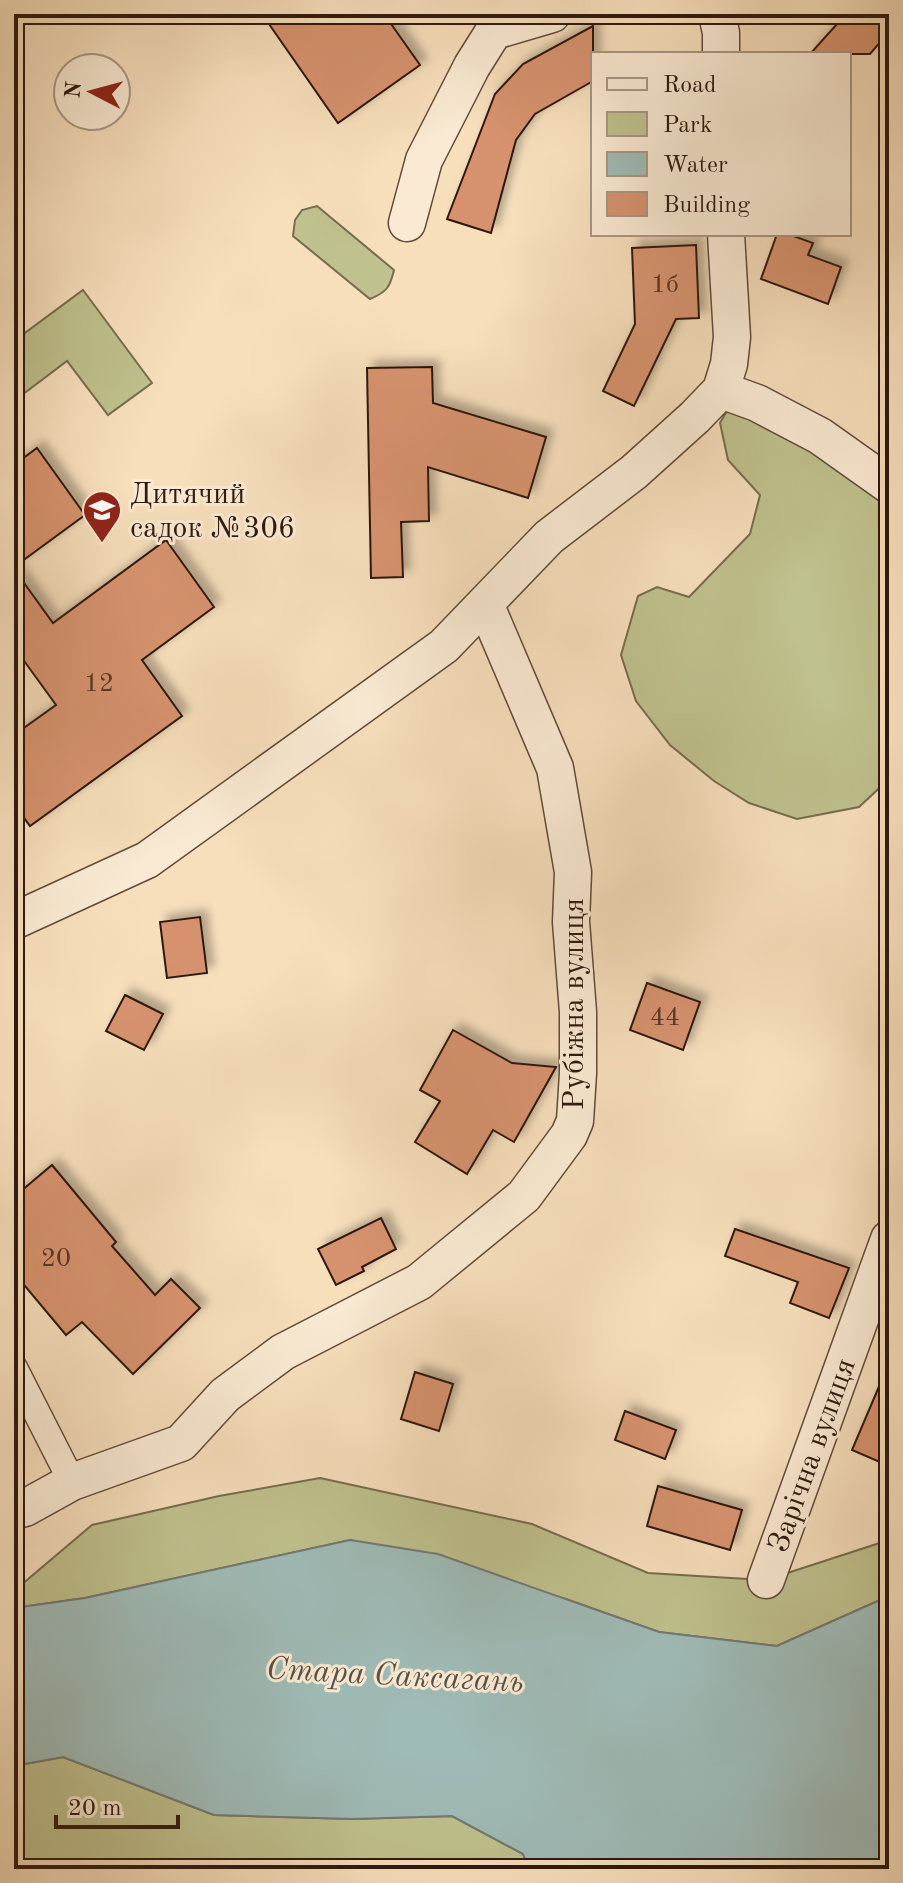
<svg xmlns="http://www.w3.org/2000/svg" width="903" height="1883" font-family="'Old Standard TT',serif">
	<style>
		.green { fill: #bfc18e; stroke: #776c4e; stroke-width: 2 }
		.water { fill: #9fbbb7; stroke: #727a73; stroke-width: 2 }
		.building { fill: #d6926e; stroke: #2f180e; stroke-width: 2; filter: url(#shadow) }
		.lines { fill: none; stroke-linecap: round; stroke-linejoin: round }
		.pedestrian-casing { stroke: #614a3a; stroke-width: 29 }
		.minor-casing { stroke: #614a3a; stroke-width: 39 }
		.pedestrian { stroke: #faead3; stroke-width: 26 }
		.minor { stroke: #faead3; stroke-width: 36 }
		.labels { text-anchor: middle; stroke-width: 6; stroke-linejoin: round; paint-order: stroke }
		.number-label { font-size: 26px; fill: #593626 }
		.poi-label { font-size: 30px; fill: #2f180e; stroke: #faead3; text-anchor: start }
		.street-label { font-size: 30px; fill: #2f180e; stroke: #faead3 }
		.water-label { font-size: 32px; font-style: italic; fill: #565149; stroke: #faead3 }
	</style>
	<defs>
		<filter id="shadow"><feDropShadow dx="7" dy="-7" stdDeviation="4" flood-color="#0004"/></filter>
	</defs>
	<rect width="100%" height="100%" fill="#f7dfbc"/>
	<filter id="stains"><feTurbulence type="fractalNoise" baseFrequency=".0025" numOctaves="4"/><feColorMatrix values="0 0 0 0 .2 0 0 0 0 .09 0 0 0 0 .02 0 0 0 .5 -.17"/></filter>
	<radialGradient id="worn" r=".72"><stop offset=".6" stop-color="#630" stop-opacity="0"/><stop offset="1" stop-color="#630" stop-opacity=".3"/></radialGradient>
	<path class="green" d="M317 206 394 270C390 287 387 292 370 299L293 236 295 220 302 210Z
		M83 290 152 383 108 415 67 361 14 401V341Z
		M731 404 889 485V779L859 807 797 819 749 803 714 781 670 745 636 701 621 655 638 596 657 587 689 597 750 534 760 495 728 460 720 423Z
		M320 1478 532 1524 648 1573 766 1580 889 1540V1596L777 1646 659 1632 566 1599 350 1540 85 1598 14 1608V1591L92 1525 219 1496Z
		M63 1757 214 1815 353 1819 452 1816 523 1854 529 1869H14V1766Z"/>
	<path class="water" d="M350 1540 438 1554 659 1632 777 1646 889 1596V1869H529L523 1854 452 1816 353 1819 214 1815 63 1757 14 1766V1608L85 1598Z"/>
	<path class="building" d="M262 14H384L420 65 338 123Z
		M846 14H889V32L870 54H810Z
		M593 26V81L535 114 516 140 491 233 447 219 495 94 523 64Z
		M777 234H788L813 243 808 255 841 267 828 304 761 279Z
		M696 245 699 318 676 319 634 406 603 391 635 324 632 248Z
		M432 367 433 403 546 437 528 498 428 467 429 521 401 522 403 577 371 578 367 368Z
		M37 448 85 515 14 567V465Z
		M166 540 214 607 142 660 182 716 30 826 14 804V735L56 705 14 647V569L53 623Z
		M200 917 207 973 167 978 160 922Z
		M647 983 700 1002 683 1050 630 1030Z
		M125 995 163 1014 144 1050 106 1031Z
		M453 1030 512 1063 556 1067 514 1142 493 1130 467 1174 415 1142 440 1101 420 1090Z
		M52 1165 116 1242 112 1246 155 1295 171 1279 200 1308 133 1374 82 1322 66 1335 14 1273V1197Z
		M381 1218 396 1249 362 1267 364 1271 336 1285 318 1249Z
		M735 1229 849 1268 829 1318 790 1303 798 1282 725 1256Z
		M889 1363V1466L852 1450Z
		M415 1372 453 1384 439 1431 401 1419Z
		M625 1411 676 1430 665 1459 615 1440Z
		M658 1486 742 1510 730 1550 647 1526Z"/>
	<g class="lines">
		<defs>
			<path id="pedestrian" d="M14 1368 72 1482"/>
			<path id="minor" d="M717 14 721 33V54
				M407 223 424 160 472 66 494 31 552 14
				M721 390 757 403 820 436 889 485
				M14 921 147 860 444 646 549 537 634 472 695 417 721 390 729 364 732 337 726 234
				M14 1511 25 1508 72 1482 181 1443 225 1395 283 1352 419 1282 524 1196 569 1135 575 1121 578 1073V1012L571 922 573 872 555 768 486 606
				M766 1580 889 1239"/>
		</defs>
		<use href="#pedestrian" class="pedestrian-casing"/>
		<use href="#minor" class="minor-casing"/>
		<use href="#pedestrian" class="pedestrian"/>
		<use href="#minor" class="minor"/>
	</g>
	<defs>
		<symbol id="school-pin" viewBox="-11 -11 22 30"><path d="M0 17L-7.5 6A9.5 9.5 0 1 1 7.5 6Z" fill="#8f2418" stroke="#faead3"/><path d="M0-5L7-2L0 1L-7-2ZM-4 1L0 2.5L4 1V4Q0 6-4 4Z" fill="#fff"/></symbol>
	</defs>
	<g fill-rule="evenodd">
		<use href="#school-pin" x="80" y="488" width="44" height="60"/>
	</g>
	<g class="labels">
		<g class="number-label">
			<text x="665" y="292">1б</text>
			<text x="99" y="691">12</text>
			<text x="665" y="1025">44</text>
			<text x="56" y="1266">20</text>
		</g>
		<g class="poi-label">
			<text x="130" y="503">Дитячий<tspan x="130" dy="34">садок №306</tspan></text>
		</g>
		<g class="street-label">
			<text transform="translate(573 1004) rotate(-90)" y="10">Рубіжна вулиця</text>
			<text transform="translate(811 1455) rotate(-70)" y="10">Зарічна вулиця</text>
		</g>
		<g class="water-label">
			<text transform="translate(395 1674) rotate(3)" y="11">Стара Саксагань</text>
		</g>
	</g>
	<rect width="903" height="1883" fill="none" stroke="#f7dfbc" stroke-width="48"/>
	<rect x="16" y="16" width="871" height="1851" fill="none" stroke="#2f180e" stroke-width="4"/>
	<rect x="24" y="24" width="855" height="1835" fill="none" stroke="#2f180e" stroke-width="2"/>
	<rect x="591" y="52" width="260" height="184" fill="#faead3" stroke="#a99684" stroke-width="2"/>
	<rect x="607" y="78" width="40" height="12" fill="#faead3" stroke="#a99684" stroke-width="2"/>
	<text x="663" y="92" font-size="24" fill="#2f180e">Road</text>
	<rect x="607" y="112" width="40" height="24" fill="#bfc18e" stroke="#a99684" stroke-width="2"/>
	<text x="663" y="132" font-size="24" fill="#2f180e">Park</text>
	<rect x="607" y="152" width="40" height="24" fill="#9fbbb7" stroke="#a99684" stroke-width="2"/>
	<text x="663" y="172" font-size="24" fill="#2f180e">Water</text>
	<rect x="607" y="192" width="40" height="24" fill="#d6926e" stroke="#a99684" stroke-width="2"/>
	<text x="663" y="212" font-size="24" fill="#2f180e">Building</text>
	<g transform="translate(92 92) rotate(276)"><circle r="38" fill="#faead3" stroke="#a99684" stroke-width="2"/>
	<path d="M0-6L14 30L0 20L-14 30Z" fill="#8f2418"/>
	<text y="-12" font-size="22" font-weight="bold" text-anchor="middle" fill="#2f180e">N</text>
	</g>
	<path d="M56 1815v12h122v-12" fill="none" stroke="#2f180e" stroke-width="4"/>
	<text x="68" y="1815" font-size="24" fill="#2f180e" stroke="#faead3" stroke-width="6" paint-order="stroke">20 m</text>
	<rect width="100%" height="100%" filter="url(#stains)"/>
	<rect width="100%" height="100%" fill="url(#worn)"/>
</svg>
